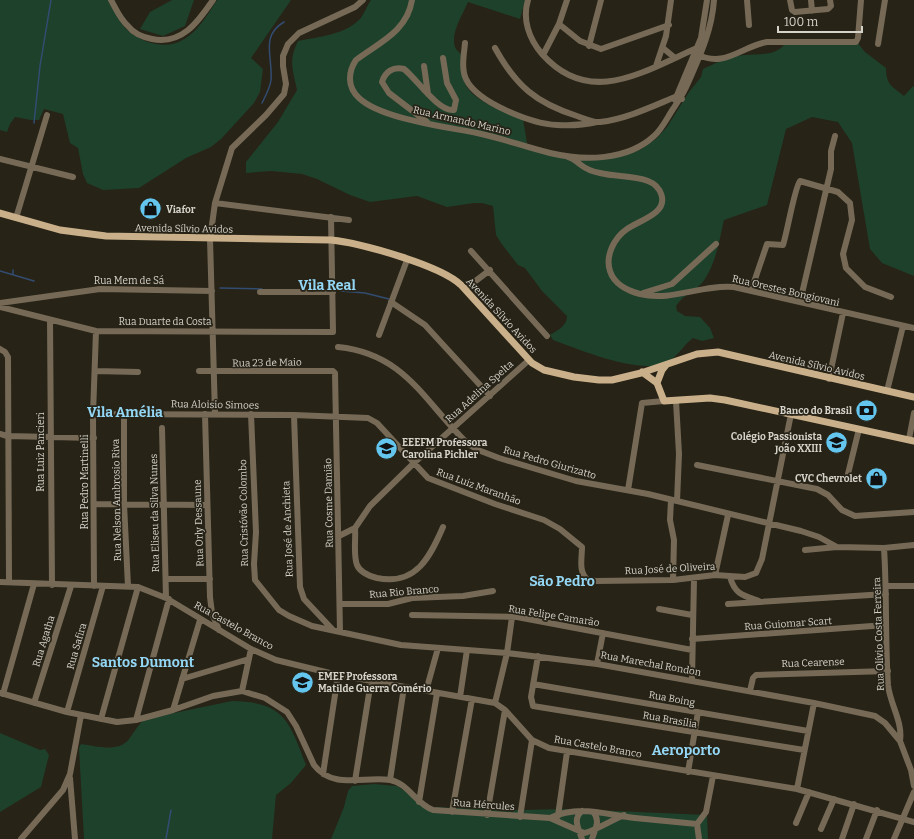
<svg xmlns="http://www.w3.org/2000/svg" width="914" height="839" font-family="Bitter,serif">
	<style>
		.green { fill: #1e412b }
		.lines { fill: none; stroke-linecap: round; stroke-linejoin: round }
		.stream { stroke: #334c71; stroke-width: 1.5 }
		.minor { stroke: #766a57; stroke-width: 6 }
		.major { stroke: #c9b08a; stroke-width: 7 }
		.labels { text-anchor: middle; stroke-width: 3.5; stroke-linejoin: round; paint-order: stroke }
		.street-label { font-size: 10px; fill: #d5d2ca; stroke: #272317 }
		.poi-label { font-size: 10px; font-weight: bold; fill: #d5d2ca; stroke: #272317; text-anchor: start }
		.district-label { font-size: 14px; font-weight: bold; fill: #93d7f5; stroke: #272317 }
	</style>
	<rect width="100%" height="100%" fill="#272317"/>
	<path class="green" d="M0 0H108C113 9 119 22 126 29 135 37 145 42 156 44 187 50 203 22 217 0H291L251 58 263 69 260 92 254 103 221 139 211 147 186 158 139 188 103 190 87 183 83 174 78 148 70 143 63 114 44 109 39 120H31L15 117 10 124 7 132 0 130Z
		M172 0H194L185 26 163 36 140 29 150 12Z
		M371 0H525L520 19 468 2C462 16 449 35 456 49 458 52 461 53 462 56 464 64 462 73 464 81 470 101 506 112 523 119L528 149 559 157 628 154 640 150 656 139 667 127 689 92 701 77 703 69C714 64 725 58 736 56 751 53 773 58 784 45L856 41 865 52 886 68C886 85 892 86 904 96L913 86 914 87V276L882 263 870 249 852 143 838 122 812 117 786 129 767 205 724 220C719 241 716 265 702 283 694 292 684 294 676 306L677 311 685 316 700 317 710 328 714 338 702 341 693 338C682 346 677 359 663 364 636 373 580 350 553 340L550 335C558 330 567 326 567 316L542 291 525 268 518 265 501 243 496 235 493 206 482 203H474L447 207 417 196 370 202 350 195 317 179 302 174 271 171 246 173V162L278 122 297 90C293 70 288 61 298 41 318 37 344 35 360 19 364 14 367 6 371 0Z
		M232 701C284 702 289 720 306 765L291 783 276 795 272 839H84L79 748 81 744C96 746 119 753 129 739 135 731 137 726 145 719Z
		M0 733 40 750 45 749 49 755 41 787 0 812Z
		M374 784 397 786 430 807 519 810 570 809 707 815 708 839H331L344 807 348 791 352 786Z"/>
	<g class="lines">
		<path class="stream" d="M262 103C266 95 270 88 271 80 273 57 260 36 284 22
			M34 123 40 66 51 0
			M0 271 34 281
			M13 275V270
			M220 288 262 289
			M341 291 365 293 389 299
			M166 839 171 810"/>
		<path class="minor" d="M111 0C116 9 120 19 128 26 134 34 142 37 152 39 182 45 198 22 213 0
			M412 0C407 32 378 43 356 60 348 72 347 87 359 98 381 119 447 127 477 133 502 138 525 147 550 153 584 161 627 161 654 136 662 129 667 118 673 109 679 100 684 93 688 83 700 56 712 30 714 0
			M528 0C522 19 529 39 542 54 590 108 644 71 697 48
			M747 0 749 25
			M790 0 792 10 795 12 828 9 831 6 830 0
			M811 0 812 11
			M559 24 580 41 601 49 669 25
			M465 43C464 54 461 69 466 79 477 103 533 124 557 125 571 126 584 125 597 122
			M878 44 885 0
			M589 46 601 0
			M495 48C516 86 536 103 577 116 583 118 593 123 600 122 626 119 651 107 675 97L682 99
			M663 48 675 58
			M697 54C724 69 742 46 767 42H856L858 38 861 0
			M543 55 559 24 567 0
			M424 66 428 94
			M656 66 666 36 671 0
			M675 100 701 38 707 0
			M427 122 389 93 382 82C385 72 393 66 404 69 416 78 438 112 454 110L456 100 447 83 443 58
			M568 157C574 158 576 162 581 165 586 169 594 172 600 173 616 177 633 175 648 181 661 186 668 202 656 212 648 219 636 223 627 229 614 238 605 256 610 271 614 284 628 291 640 294 672 302 702 284 734 287L914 328
			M0 159 73 177
			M215 203 349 220
			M16 218 47 115
			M471 251 547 336
			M465 289 490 270
			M751 291 767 244 783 245C787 233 795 186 800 181L838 192 850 203 852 220 843 254 846 268 865 287 891 297
			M260 292H333
			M643 293 672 284 716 244
			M391 302 425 325 490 396
			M800 302 831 169V151L835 136
			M0 303 100 289 212 291
			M0 307 96 331 333 332 331 217
			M50 320 52 585
			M379 335 407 260
			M338 347C406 354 424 402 468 444L478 450 499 458 576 481 648 494 801 531 819 537 837 547 884 548 914 545
			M0 349 5 352 8 357 9 582
			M95 371 138 372
			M199 371H333L335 373 340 632
			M829 379 843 313
			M887 391 903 326
			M676 401 679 454 677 501
			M124 413V504L128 586
			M93 414 294 415 368 418 377 423 428 478 495 504 544 520 560 529 582 547C582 559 578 572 588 580L596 581 673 580 715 575 745 577 756 573 762 559 791 414
			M205 414 210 597 212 613 219 630
			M215 414 210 239 215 203 232 148 266 115 284 94 286 84 283 66V56L288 44 299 33 355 7 363 0
			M251 414 256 532 254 564 255 580 279 610 289 616 312 626 401 645 507 653 597 664 814 703 875 716 885 723 900 741 911 770 914 786
			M294 415 300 587 304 599 333 630
			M162 428 166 598
			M0 434 7 436 94 438
			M909 439 914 413
			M697 465 817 489 828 495 842 510 855 516 914 512
			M847 478 859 429
			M628 490 642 403 664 401
			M671 500 670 520 674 540 673 580
			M94 504 207 505
			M355 528C356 538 353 555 357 565 360 572 369 576 377 578 416 586 430 557 443 527
			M339 536 355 528 370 506 415 462 529 360
			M884 548C887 593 885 639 888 685 890 704 903 722 900 741
			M805 550 837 547
			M715 575 728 515
			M730 577C735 594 742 595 759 601
			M166 579H210
			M0 582 138 587 166 598 251 649 276 660 338 675 495 703 505 710 532 740 549 748 797 789 914 822
			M94 586 93 414 96 331
			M887 586H914
			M340 604H388L412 598 463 596 493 591
			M728 604 886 594
			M659 609 692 615
			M412 615 517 617 692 650
			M692 639 886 625
			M538 656 531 697 533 706 804 750
			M597 664 603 633
			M182 679 249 659
			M692 680 694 579
			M533 684 808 731
			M242 691 251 649
			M426 691 438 648
			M750 691 753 678 756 675 888 671
			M0 693 67 712 117 722 136 720 173 710 213 696 242 691 265 698 287 712 296 726 314 765C333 790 364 776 390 780 408 783 416 804 433 810L550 818 584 833C591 833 614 819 624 815
			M3 694 34 584
			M460 697 467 650
			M34 703 71 586
			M495 703 507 653 512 617
			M173 710 200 620
			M67 712 103 586
			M101 719 138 587
			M136 720 169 599
			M688 772 698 712
			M323 774 338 675
			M70 778 75 839
			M390 780 404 687
			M355 781 371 681
			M797 789 814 703
			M419 802 437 693
			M582 811C572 819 579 829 582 839
			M452 812 472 699
			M487 815 505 710
			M558 816 567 752
			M520 817 532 740
			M550 818C580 804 606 815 635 818 656 820 677 822 697 824
			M796 823 809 792
			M697 824 706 812 713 776
			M697 824 699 839
			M821 829 834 799
			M21 839 63 790 70 774 81 715
			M592 839C595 829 601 820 593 812
			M842 839 854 804
			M866 839 877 810
			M894 839 914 792"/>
		<path class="major" d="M0 213 60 230 106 236 331 240C360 243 440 265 461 285L532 363 544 370 574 377 599 380H612L641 373 697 354 718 352 914 397
			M666 365 662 370 657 383 664 401 710 398 725 400 914 441
			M642 372 657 383"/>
	</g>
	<defs>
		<symbol id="shop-disc" viewBox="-11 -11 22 22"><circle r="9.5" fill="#64c5ee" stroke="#272317"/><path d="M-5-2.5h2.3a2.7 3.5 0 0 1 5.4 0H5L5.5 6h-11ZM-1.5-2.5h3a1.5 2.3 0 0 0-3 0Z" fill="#111"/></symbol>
		<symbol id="bank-disc" viewBox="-11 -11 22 22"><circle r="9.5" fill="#64c5ee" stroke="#272317"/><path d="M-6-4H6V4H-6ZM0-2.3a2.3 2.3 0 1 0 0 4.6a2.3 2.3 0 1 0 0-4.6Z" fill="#111"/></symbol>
		<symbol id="school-disc" viewBox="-11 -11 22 22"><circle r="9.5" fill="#64c5ee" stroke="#272317"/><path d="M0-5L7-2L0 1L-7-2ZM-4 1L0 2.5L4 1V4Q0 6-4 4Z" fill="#111"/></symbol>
	</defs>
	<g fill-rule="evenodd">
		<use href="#shop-disc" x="138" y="196" width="25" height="25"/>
		<use href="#bank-disc" x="854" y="398" width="25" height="25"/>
		<use href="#school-disc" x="824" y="430" width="25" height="25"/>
		<use href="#school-disc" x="374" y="436" width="25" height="25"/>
		<use href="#shop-disc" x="864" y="466" width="25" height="25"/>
		<use href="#school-disc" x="290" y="670" width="25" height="25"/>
	</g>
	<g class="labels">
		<g class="street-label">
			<text transform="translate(462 120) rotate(13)" y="4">Rua Armando Marino</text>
			<text transform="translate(184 228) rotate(1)" y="4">Avenida Sílvio Avidos</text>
			<text x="129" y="284">Rua Mem de Sá</text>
			<text transform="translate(786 290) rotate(13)" y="4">Rua Orestes Bongiovani</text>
			<text transform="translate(502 315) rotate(47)" y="4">Avenida Sílvio Avidos</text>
			<text x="165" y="325">Rua Duarte da Costa</text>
			<text transform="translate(267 362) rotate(-1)" y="4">Rua 23 de Maio</text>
			<text transform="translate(817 365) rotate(13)" y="4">Avenida Sílvio Avidos</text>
			<text transform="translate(479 391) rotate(-42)" y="4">Rua Adelina Spelta</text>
			<text transform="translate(215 404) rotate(1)" y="4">Rua Aloisio Simoes</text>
			<text transform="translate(40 452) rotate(-90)" y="4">Rua Luiz Pancieri</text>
			<text transform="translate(550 462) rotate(16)" y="4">Rua Pedro Giurizatto</text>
			<text transform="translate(84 482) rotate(-90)" y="4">Rua Pedro Martinelli</text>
			<text transform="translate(479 486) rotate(20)" y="4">Rua Luiz Maranhão</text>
			<text transform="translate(116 500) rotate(-91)" y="4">Rua Nelson Ambrosio Riva</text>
			<text transform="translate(328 503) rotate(-91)" y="4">Rua Cosme Damião</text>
			<text transform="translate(154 513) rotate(-91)" y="4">Rua Eliseu da Silva Nunes</text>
			<text transform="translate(243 513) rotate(-91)" y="4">Rua Cristóvão Colombo</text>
			<text transform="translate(198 523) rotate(-92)" y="4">Rua Orly Dessaune</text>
			<text transform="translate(287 529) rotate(-92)" y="4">Rua José de Anchieta</text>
			<text transform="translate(670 568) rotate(-3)" y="4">Rua José de Oliveira</text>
			<text transform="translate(404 591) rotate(-5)" y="4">Rua Rio Branco</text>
			<text transform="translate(554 615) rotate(9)" y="4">Rua Felipe Camarão</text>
			<text transform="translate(788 623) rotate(-4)" y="4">Rua Guiomar Scart</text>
			<text transform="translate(234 625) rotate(29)" y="4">Rua Castelo Branco</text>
			<text transform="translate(878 634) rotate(-92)" y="4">Rua Olívio Costa Ferreira</text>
			<text transform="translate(43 641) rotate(-73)" y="4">Rua Agatha</text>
			<text transform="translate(76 646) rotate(-74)" y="4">Rua Safira</text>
			<text transform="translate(813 662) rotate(-2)" y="4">Rua Cearense</text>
			<text transform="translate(651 663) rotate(10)" y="4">Rua Marechal Rondon</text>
			<text transform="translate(672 698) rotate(10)" y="4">Rua Boing</text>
			<text transform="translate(670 719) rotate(10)" y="4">Rua Brasília</text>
			<text transform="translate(598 746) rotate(10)" y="4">Rua Castelo Branco</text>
			<text transform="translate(484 804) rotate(4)" y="4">Rua Hércules</text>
		</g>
		<g class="poi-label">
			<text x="166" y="213">Viafor</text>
			<text x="852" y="414" text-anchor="end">Banco do Brasil</text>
			<text x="822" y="440" text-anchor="end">Colégio Passionista<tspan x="822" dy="12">João XXIII</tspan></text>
			<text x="402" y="446">EEEFM Professora<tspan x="402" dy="12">Carolina Pichler</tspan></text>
			<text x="862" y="482" text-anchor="end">CVC Chevrolet</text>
			<text x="318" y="680">EMEF Professora<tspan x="318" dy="12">Matilde Guerra Comério</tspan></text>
		</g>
		<g class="district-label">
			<text x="327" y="290">Vila Real</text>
			<text x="125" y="417">Vila Amélia</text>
			<text x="562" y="586">São Pedro</text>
			<text x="143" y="667">Santos Dumont</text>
			<text x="686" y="755">Aeroporto</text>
		</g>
	</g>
	<path d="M778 26v6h84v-6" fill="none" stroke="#d5d2ca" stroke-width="2"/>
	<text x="784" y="26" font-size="12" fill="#d5d2ca" stroke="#272317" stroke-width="3" paint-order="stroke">100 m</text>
</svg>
